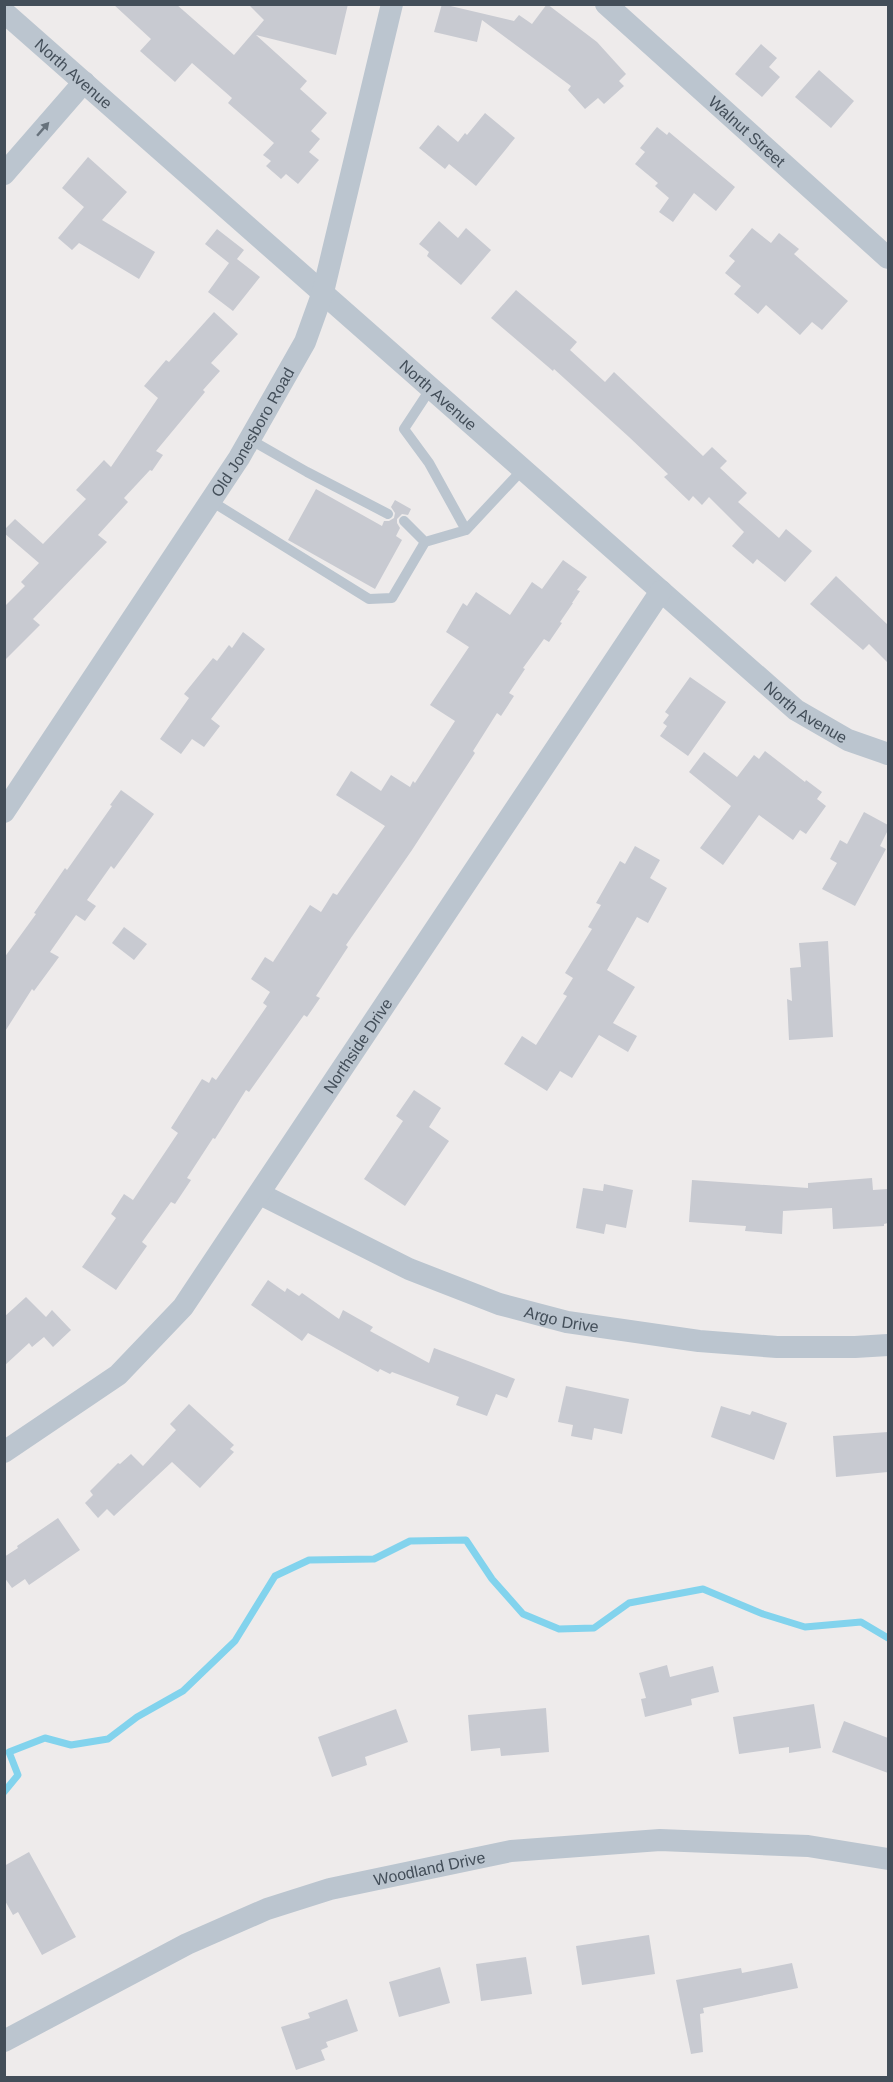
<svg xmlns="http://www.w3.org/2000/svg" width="893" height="2082" font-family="Arial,sans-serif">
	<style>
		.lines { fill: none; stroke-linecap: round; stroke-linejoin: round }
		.stream { stroke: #82d3ed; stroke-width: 7 }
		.building { fill: #c8cad1 }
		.lane { stroke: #bbc5cf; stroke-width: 10 }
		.street { stroke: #bbc5cf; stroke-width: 22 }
		.oneway { fill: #67727c }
		.labels { text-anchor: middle; stroke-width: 4.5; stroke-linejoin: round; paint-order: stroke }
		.street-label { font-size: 16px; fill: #434e59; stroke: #fff }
	</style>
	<rect width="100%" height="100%" fill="#eeebeb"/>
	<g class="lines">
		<path class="stream" d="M4 1792 18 1775 9 1752 45 1738 71 1745 108 1739 137 1717 183 1691 235 1641 275 1576 309 1560 374 1559 410 1541 466 1540 492 1579 523 1614 559 1629 594 1628 629 1603 703 1589 763 1614 805 1627 861 1622 888 1638"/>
	</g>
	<path class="building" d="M113 4H176L234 55 264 20 248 4H348L336 55 256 35 307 81 300 89 327 113 311 131 320 139 309 152 319 160 298 184 286 174 281 179 266 166 271 161 263 155 274 143 228 103 232 98 192 63 175 82 140 51 151 39Z
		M442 4 514 21 519 15 532 24 547 4 597 42 626 74 619 81 624 86 604 104 598 98 585 109 568 90 571 86 482 20 477 42 434 32Z
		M761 44 777 58 769 67 780 77 762 97 735 74Z
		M819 70 854 101 831 128 795 97Z
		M485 113 515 138 476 186 449 164 445 169 419 148 438 125 458 142 465 133 467 135Z
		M657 127 667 135 669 132 735 187 716 211 694 193 673 222 659 212 669 198 655 186 658 183 635 164 645 152 640 148Z
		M88 157 127 192 102 220 155 252 139 279 79 243 72 250 58 238 84 207 62 188Z
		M439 221 458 238 466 228 491 250 461 285 427 256 429 252 419 244Z
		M752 228 771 243 779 233 799 249 794 254 848 301 822 330 812 322 800 335 766 305 758 314 734 294 741 286 725 273 735 261 729 256Z
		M217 229 244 250 237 259 260 277 233 311 208 292 229 263 205 244Z
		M516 290 577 342 570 350 605 382 614 372 703 456 712 447 727 461 720 468 747 493 738 502 779 538 786 529 812 551 785 582 757 559 753 564 732 546 744 532 709 497 702 505 693 496 689 501 664 477 668 474 629 437 554 369 553 371 491 318Z
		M214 312 238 334 211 363 220 371 203 390 205 392 156 451 163 455 152 471 150 470 124 498 128 502 98 535 107 542 33 619 40 625 4 661V607L25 586 21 582 39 563 4 533V530L15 519 43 544 86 499 76 490 104 460 111 467 158 398 144 386 166 360 169 362Z
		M316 489 382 526 384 521H389L394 518 395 513 391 507 395 500 411 509 408 515 402 514 397 519V523L400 528 396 536 402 540 375 589 288 540Z
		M563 560 587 577 577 590 580 591 572 603H573L560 622 562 623 549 642 544 639 523 668 525 669 509 693 514 696 501 716 497 713 473 751 475 753 412 850 346 945 348 947 316 996 320 998 307 1017 304 1015 249 1092 246 1090 215 1139 213 1138 187 1178 191 1180 175 1204 171 1202 142 1242 147 1246 116 1290 82 1267 116 1218 111 1214 124 1194 133 1200 178 1133 171 1128 202 1079 209 1083 212 1077 216 1080 267 1006 263 1003 270 992 251 979 265 957 273 962 310 905 321 912 333 893 337 895 385 826 336 795 351 771 381 791 391 775 410 787 413 781 415 783 455 721 430 705 469 647 446 632 463 603 467 606 476 592 510 615 532 582 542 589Z
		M836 576 888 625V663L869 644 863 650 810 604Z
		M243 632 265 649 211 719 220 726 204 747 192 739 181 754 160 739 189 698 184 694 213 658 217 661 229 645 232 648Z
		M690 677 726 702 688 756 660 736 667 726 663 723 669 715 665 712Z
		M765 751 805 782 806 780 822 792 817 799 826 806 806 834 800 830 793 840 759 815 723 865 700 848 731 806 689 772 704 752 737 777 754 755 759 759Z
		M121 790 154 814 114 869 111 866 87 900 96 906 85 921 76 915 50 952 59 957 34 991 32 989 4 1033V958L36 914 34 913 65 868 67 870 112 806 110 805Z
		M864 812 888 825V830L880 846 886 849 855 906 822 889 837 863 830 859 840 840 847 844Z
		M635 846 660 860 650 878 667 888 648 923 637 917 607 970 635 987 613 1023 637 1036 628 1052 599 1035 572 1078 560 1071 547 1091 504 1064 522 1036 536 1045 567 996 563 994 573 978 565 973 592 929 588 927 601 905 596 903 620 861 625 864Z
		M124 927 147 944 134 960 112 943Z
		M828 941 833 1037 789 1040 787 999 792 1001 790 968 801 967 799 943Z
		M414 1090 441 1108 429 1127 449 1141 405 1206 364 1179 403 1121 396 1116Z
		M872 1178 873 1190 888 1189V1223L884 1224V1226L833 1229 832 1208 783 1211 782 1234 745 1231 746 1226 689 1222 692 1180 808 1188V1183Z
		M604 1184 633 1190 626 1228 606 1224 604 1234 576 1228 583 1188 603 1191Z
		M268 1280 285 1292 287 1288 299 1296 302 1293 339 1319 343 1310 373 1327 370 1331 429 1363 434 1348 515 1379 507 1398 496 1394 487 1416 456 1405 459 1397 392 1372 390 1374 380 1369 378 1372 308 1333 302 1341 251 1305Z
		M26 1297 46 1317 52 1310 71 1330 53 1347 44 1337 32 1347 29 1343 4 1366V1317Z
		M566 1386 629 1399 622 1434 594 1428 592 1440 571 1436 573 1425 558 1422Z
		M189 1404 234 1445 230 1449 234 1452 200 1488 172 1462 114 1516 107 1509 98 1518 85 1503 93 1495 90 1491 118 1463 120 1464 131 1454 143 1466 176 1430 170 1424Z
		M721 1406 750 1415 752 1411 787 1423 774 1460 711 1437Z
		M888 1432V1472L836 1477 833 1436Z
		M58 1518 80 1550 29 1585 25 1579 12 1588 4 1577V1557L18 1548 17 1546Z
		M667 1665 670 1677 713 1666 719 1692 691 1699 692 1705 645 1717 641 1699 646 1698 639 1673Z
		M814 1704 821 1748 789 1753V1747L739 1754 733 1717Z
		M546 1708 549 1752 501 1756 500 1748 471 1751 468 1715Z
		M396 1709 408 1742 365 1757 367 1765 332 1777 318 1737Z
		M844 1721 888 1738V1773L832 1752Z
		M29 1852 76 1937 42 1955 18 1912 13 1915 4 1899V1866Z
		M649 1935 655 1974 582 1985 576 1946Z
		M526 1957 532 1994 481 2001 476 1964Z
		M792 1963 798 1988 703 2008 704 2013 700 2014 703 2052 691 2054 676 1980 741 1968 742 1973Z
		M440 1967 450 2003 399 2017 389 1982Z
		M347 1999 358 2031 326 2042 328 2047 321 2050 325 2060 296 2070 281 2027 310 2018 308 2013Z"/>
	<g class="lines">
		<path class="lane" d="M431 388 404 429 429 463 466 530
			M249 439 307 472 388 514
			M211 501 369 599 392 598 425 542 404 521
			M425 542 466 530 523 469"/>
		<g class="street">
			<path id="s1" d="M606 4 888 258"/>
			<path id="s2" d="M4 12 796 710 848 740 888 754"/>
			<path d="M4 174 84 82"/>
			<path id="s3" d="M4 812 239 458 305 342 323 292 392 4"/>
			<path id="s4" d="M260 1194 409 1269 499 1304 567 1322 699 1341 777 1347H855L888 1345"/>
			<path id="s5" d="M4 1452 118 1375 183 1307 661 591"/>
			<path id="s6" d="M4 2041 187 1944 267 1909 330 1889 511 1851 660 1840 808 1846 888 1859"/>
		</g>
	</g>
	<defs><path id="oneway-solid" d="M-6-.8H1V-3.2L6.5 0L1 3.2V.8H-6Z" transform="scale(1.5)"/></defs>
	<use class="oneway" href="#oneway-solid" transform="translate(43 129) rotate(-49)"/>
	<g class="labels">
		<g class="street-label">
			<text dy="6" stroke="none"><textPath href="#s2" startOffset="93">North Avenue</textPath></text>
			<text dy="6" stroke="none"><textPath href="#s1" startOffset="190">Walnut Street</textPath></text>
			<text dy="6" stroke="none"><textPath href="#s2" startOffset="579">North Avenue</textPath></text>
			<text dy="6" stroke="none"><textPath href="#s3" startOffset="454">Old Jonesboro Road</textPath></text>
			<text dy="6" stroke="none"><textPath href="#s2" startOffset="1065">North Avenue</textPath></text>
			<text dy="6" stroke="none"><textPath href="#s5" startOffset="546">Northside Drive</textPath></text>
			<text dy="6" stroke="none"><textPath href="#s4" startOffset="328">Argo Drive</textPath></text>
			<text dy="6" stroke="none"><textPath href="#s6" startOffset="462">Woodland Drive</textPath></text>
		</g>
	</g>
	<rect width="893" height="2082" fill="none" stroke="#434e59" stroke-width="12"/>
</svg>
